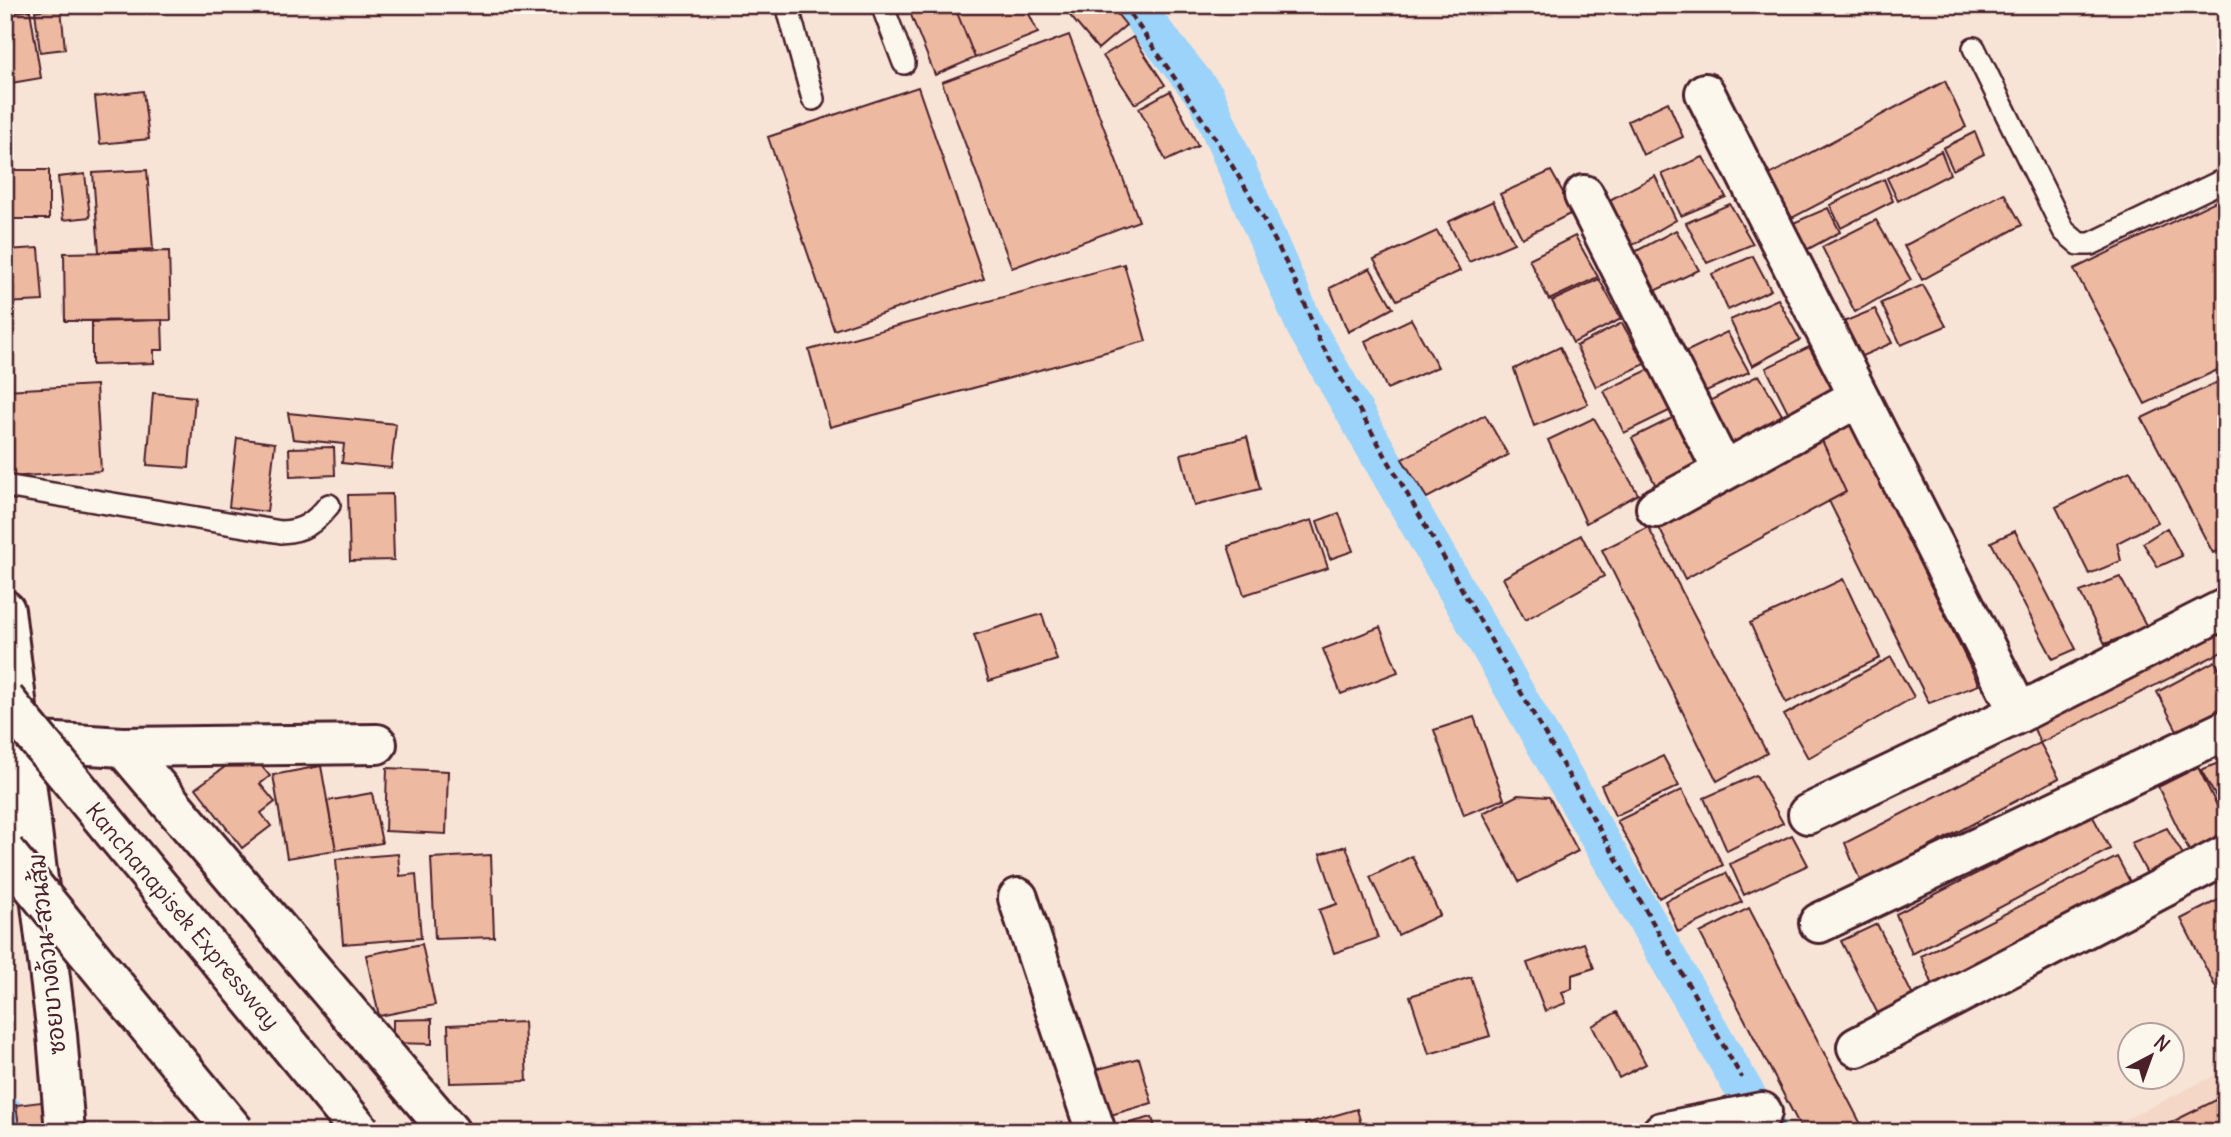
<svg xmlns="http://www.w3.org/2000/svg" width="2231" height="1137" font-family="Delius,'Playpen Sans Thai',sans-serif">
	<style>
		.built { fill: #f4d7c6 }
		.lines { fill: none; stroke-linecap: round; stroke-linejoin: round }
		.canal { stroke: #9bd3fa; stroke-width: 38 }
		.building { fill: #eeb9a1; stroke: #4a1f2b; stroke-width: 2 }
		.service-casing { stroke: #4a1f2b; stroke-width: 26 }
		.minor-casing { stroke: #4a1f2b; stroke-width: 44 }
		.path { stroke: #4a1f2b; stroke-width: 4.5; stroke-dasharray: 7 5; stroke-linecap: butt }
		.service { stroke: #fbf7ec; stroke-width: 21 }
		.minor { stroke: #fbf7ec; stroke-width: 38 }
		.motorway-bridge-casing { stroke: #4a1f2b; stroke-width: 44; stroke-linecap: butt }
		.motorway-bridge { stroke: #fbf7ec; stroke-width: 38 }
		.labels { text-anchor: middle; stroke-width: 5; stroke-linejoin: round; paint-order: stroke }
		.street-label { font-size: 23px; fill: #4a1f2b; stroke: #fbf7ec }
	</style>
	<rect width="100%" height="100%" fill="#f7e4d6"/>
	<filter id="ink" filterUnits="userSpaceOnUse"><feTurbulence type="fractalNoise" baseFrequency=".0143" numOctaves="2"/><feDisplacementMap in="SourceGraphic" scale="14" xChannelSelector="R" yChannelSelector="G"/><feConvolveMatrix kernelMatrix="1 2 1 2 8 2 1 2 1" color-interpolation-filters="sRGB"/></filter>
	<g filter="url(#ink)">
		<path class="built" d="M2226 1070V1132H2100Z"/>
		<g class="lines">
			<path class="canal" d="M1133 5 1206 97 1305 326 1768 1132
				M5 1114 7 1132"/>
		</g>
		<path class="building" d="M907 5H954L975 58 935 75Z
			M954 5H1025L1038 33 975 58Z
			M1061 5H1110L1126 25 1098 49Z
			M61 8 65 49 40 52 35 11Z
			M30 10 41 78 5 84V14Z
			M1069 35 1139 221 1012 268 942 82Z
			M1133 37 1165 85 1135 104 1103 56Z
			M1945 81 1966 127 1792 218 1769 175Z
			M918 87 984 279 834 330 768 137Z
			M143 91 149 139 100 144 95 97Z
			M1170 91 1198 146 1166 161 1139 108Z
			M1668 102 1683 137 1643 155 1628 121Z
			M1975 132 1984 154 1953 170 1943 148Z
			M1941 151 1950 174 1898 201 1887 178Z
			M1703 157 1726 197 1681 216 1662 174Z
			M5 170H49V219H5Z
			M147 170 153 249 99 252 93 173Z
			M1551 171 1574 212 1522 238 1500 194Z
			M85 174 90 217 63 220 58 177Z
			M1655 176 1676 220 1622 251 1600 205Z
			M1884 179 1893 201 1841 228 1830 205Z
			M2004 193 2022 225 1922 280 1904 246Z
			M2226 196V366L2145 404 2074 269Z
			M1493 201 1514 243 1469 262 1448 222Z
			M1730 204 1753 244 1707 263 1686 223Z
			M1828 208 1840 232 1797 255 1784 227Z
			M1876 220 1911 280 1855 312 1822 247Z
			M1676 230 1699 270 1648 294 1629 255Z
			M1437 231 1460 271 1397 300 1374 260Z
			M1575 236 1598 277 1549 300 1529 259Z
			M39 248 43 301 5 303V250Z
			M169 251 171 320 65 321 64 253Z
			M1753 256 1771 290 1728 310 1712 274Z
			M1124 264 1146 341 830 427 809 350Z
			M1370 268 1393 308 1348 332 1330 288Z
			M1599 279 1621 319 1573 343 1552 301Z
			M1923 285 1946 326 1901 345 1881 303Z
			M1778 299 1800 340 1752 366 1730 320Z
			M1875 309 1892 343 1855 359 1836 325Z
			M1411 319 1438 367 1387 389 1365 341Z
			M162 320 163 350H154V363L92 365V322Z
			M1622 323 1645 364 1596 387 1576 346Z
			M1727 332 1749 372 1697 395 1677 356Z
			M1560 347 1588 404 1534 426 1514 369Z
			M1809 347 1834 392 1790 416 1766 368Z
			M1650 369 1673 409 1624 433 1604 391Z
			M1759 375 1782 415 1724 451 1702 405Z
			M2226 378V548L2213 553 2142 418Z
			M96 385 101 471 8 477 5 390Z
			M153 393 195 397 189 468 147 465Z
			M288 413 396 424 391 468 342 463 344 444 293 439Z
			M1485 415 1508 455 1427 498 1402 459Z
			M1678 415 1705 460 1656 486 1632 438Z
			M1849 417 1979 685 1929 703 1829 501 1846 492 1819 434Z
			M1594 418 1638 494 1586 523 1548 440Z
			M1819 434 1846 492 1685 579 1655 520Z
			M1247 437 1260 489 1194 506 1181 454Z
			M237 438 275 443 267 512 229 507Z
			M334 447 335 475 290 477 289 448Z
			M2130 471 2158 522 2117 543 2121 561 2089 574 2056 507Z
			M392 494 394 560 350 561 348 495Z
			M1339 513 1353 551 1330 559 1317 521Z
			M1312 520 1328 568 1244 595 1228 546Z
			M1648 527 1767 753 1717 781 1602 550Z
			M2167 528 2182 556 2158 567 2143 543Z
			M2015 531 2076 649 2053 659 1991 542Z
			M1581 535 1604 576 1525 620 1503 578Z
			M2120 577 2147 627 2105 644 2080 592Z
			M1843 579 1880 658 1786 703 1750 623Z
			M1042 614 1057 660 989 681 974 635Z
			M2226 618V650L2040 743 2027 712Z
			M1380 627 1398 672 1341 694 1323 649Z
			M1891 657 1914 697 1808 758 1784 715Z
			M2215 661 2226 684V716L2181 738 2157 692Z
			M1474 717 1504 799 1464 815 1434 730Z
			M2040 743 2059 778 1861 883 1845 843Z
			M248 750 270 776 260 784 275 802 261 813 271 826 242 848 196 788Z
			M1663 756 1679 786 1615 816 1601 785Z
			M2226 760V815L2201 770Z
			M321 766 336 850 287 858 273 775Z
			M2198 767 2226 824V839L2192 857 2158 787Z
			M387 768 448 771 446 834 385 831Z
			M1756 775 1783 823 1727 851 1704 798Z
			M1682 790 1723 865 1659 898 1617 821Z
			M372 793 382 843 336 850 327 801Z
			M1518 795 1549 797 1578 851 1519 882 1483 813Z
			M2092 815 2110 849 1912 954 1896 914Z
			M2167 828 2190 866 2153 885 2131 843Z
			M1792 835 1808 865 1744 895 1730 864Z
			M1346 846 1378 938 1334 953 1319 910 1337 904 1320 854Z
			M398 854 400 876 416 874 421 938 343 944 336 859Z
			M491 855 494 937 435 939 431 858Z
			M1412 856 1440 915 1398 935 1370 877Z
			M2117 857 2135 891 1937 995 1921 956Z
			M1726 873 1742 902 1678 932 1665 901Z
			M2226 896V985L2217 990 2181 919Z
			M1749 908 1864 1130 1803 1132 1700 933Z
			M1877 924 1916 1002 1881 1020 1841 941Z
			M1584 943 1594 968 1572 975V989L1562 992 1566 1003 1545 1011 1527 963Z
			M422 944 435 1005 379 1016 366 955Z
			M1471 977 1490 1036 1429 1054 1410 996Z
			M1617 1012 1646 1064 1619 1078 1592 1026Z
			M432 1019V1044L393 1043V1020Z
			M524 1022 527 1081 450 1083 448 1025Z
			M1139 1058 1152 1103 1097 1119 1084 1073Z
			M2226 1095V1132H2152Z
			M49 1101 53 1132H20L16 1105Z
			M1357 1109 1363 1132H1307L1305 1124Z
			M1152 1117 1156 1132H1103V1130Z"/>
		<g class="lines">
			<defs>
				<path id="service" d="M787 5 813 99
					M882 5 904 63
					M1974 48 2064 231 2079 244H2091L2226 179
					M5 486 281 532C304 531 314 523 329 505"/>
				<path id="minor" d="M1705 93 2019 713
					M1584 195 1723 471
					M1656 508 1859 397
					M5 610 57 1035 65 1132
					M23 741 123 747 377 744
					M123 747 450 1132
					M1808 814 2019 713 2226 608
					M1018 898 1096 1132
					M1819 923 2226 730
					M1857 1047 2226 855
					M1662 1132 1762 1112"/>
			</defs>
			<use href="#service" class="service-casing"/>
			<use href="#minor" class="minor-casing"/>
			<path class="path" d="M1124 5C1197 110 1275 218 1319 340L1742 1078"/>
			<use href="#service" class="service"/>
			<use href="#minor" class="minor"/>
			<defs>
				<path id="motorway-bridge" d="M5 700 361 1132
					M5 852 235 1132"/>
			</defs>
			<use href="#motorway-bridge" class="motorway-bridge-casing"/>
			<use href="#motorway-bridge" class="motorway-bridge"/>
		</g>
	</g>
	<g class="labels">
		<g class="street-label">
			<text transform="translate(183 916) rotate(50)" y="8">Kanchanapisek Expressway</text>
			<text transform="translate(47 954) rotate(-96)" y="8">ซอยบางด้วน-สวนส้ม</text>
		</g>
	</g>
	<rect width="2231" height="1137" fill="none" stroke="#fbf7ec" stroke-width="28"/>
	<rect x="14" y="14" width="2203" height="1109" fill="none" stroke="#4a1f2b" stroke-width="2.5" filter="url(#ink)"/>
	<g transform="translate(2151 1056) rotate(41)"><circle r="33" fill="#fbf7ec" stroke="#b4a19f" stroke-width="2"/>
	<path d="M0-5L12 26L0 18L-12 26Z" fill="#4a1f2b"/>
	<text y="-10" font-size="19" font-weight="bold" text-anchor="middle" fill="#4a1f2b">N</text>
	</g>
</svg>
